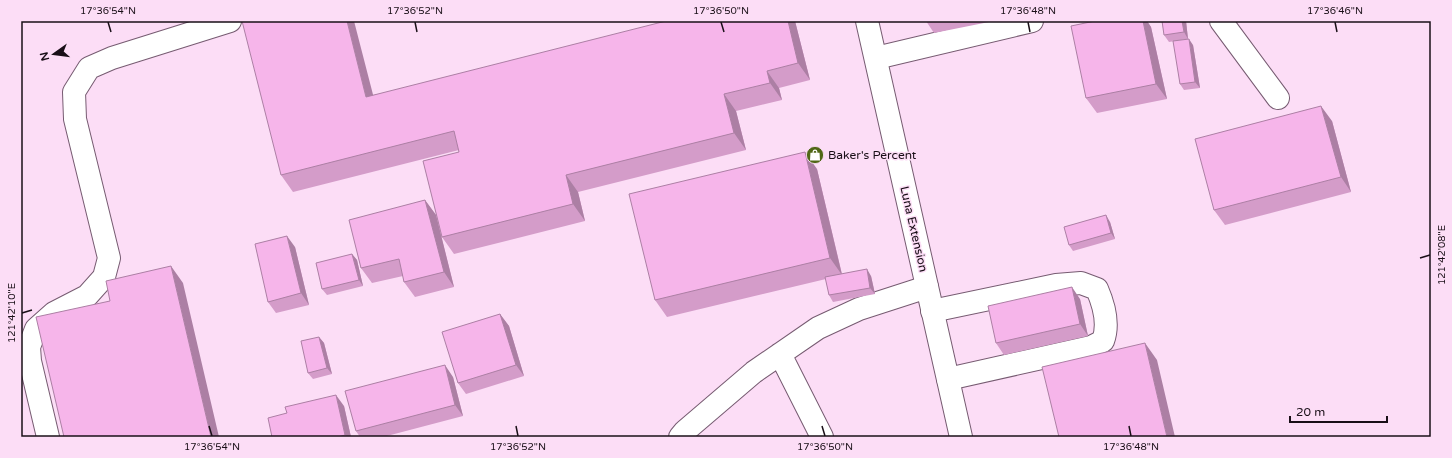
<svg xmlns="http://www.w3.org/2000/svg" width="1452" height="458" font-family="'Varela Round',sans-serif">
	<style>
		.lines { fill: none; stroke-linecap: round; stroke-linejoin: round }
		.minor-casing { stroke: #765b71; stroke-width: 24 }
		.highway-casing { stroke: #765b71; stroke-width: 24 }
		.minor { stroke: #fff; stroke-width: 22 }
		.highway { stroke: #fff; stroke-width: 22 }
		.wall { fill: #d49cc9 }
		.shaded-wall { fill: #ac7fa4 }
		.building { fill: #f6b5ea; stroke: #ac7fa4 }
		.ticks { fill: none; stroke: #190f17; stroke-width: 1.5 }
		.labels { text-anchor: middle; stroke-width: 3; stroke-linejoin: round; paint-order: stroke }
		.poi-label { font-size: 12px; fill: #190f17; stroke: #fcddf6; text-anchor: start }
		.street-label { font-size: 12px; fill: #190f17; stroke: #fcddf6 }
		.neatline { fill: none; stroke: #190f17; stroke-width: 1.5 }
		.ticks-label { font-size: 10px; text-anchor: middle; fill: #190f17 }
	</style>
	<rect width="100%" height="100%" fill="#fcddf6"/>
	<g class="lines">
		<defs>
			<path id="minor" d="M1221 21 1278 98
				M876 58 1032 21
				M932 311 1056 285 1081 283 1097 289C1104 305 1109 325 1103 341L1091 347 948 379
				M780 354 822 437
				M48 437 30 361 29 347 36 329 54 313 87 296 104 277 109 258 75 119 74 92 89 68 112 58 230 21
				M680 437 685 431 754 372 818 328 859 309 927 287"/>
			<path id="highway" d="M867 21 961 437"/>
		</defs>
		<use href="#minor" class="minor-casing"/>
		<use href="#highway" class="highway-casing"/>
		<use href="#minor" class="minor"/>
		<use href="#highway" class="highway"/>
	</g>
	<path class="wall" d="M795 21 810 80 779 88 782 100 736 111 746 150 578 192 585 221 454 254 442 237 459 152V150L293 192 281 175 373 95Z
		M926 21H994L934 33Z
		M1095 21H1147L1151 27 1167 99 1097 113 1086 98Z
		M1162 21H1186L1188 39 1169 42 1164 35Z
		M1193 45 1200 88 1184 90 1180 84Z
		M1332 121 1351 192 1225 225 1214 210Z
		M817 169 842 274 871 276 875 294 833 302 829 295 826 279 667 317 655 300Z
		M425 200 436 215 454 287 415 297 404 282 403 276 372 283 361 268Z
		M1110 222 1115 239 1073 251 1069 245Z
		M295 247 309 305 276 313 268 302Z
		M352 254 357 260 363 286 327 295 322 289Z
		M1080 299 1088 336 1004 355 996 343Z
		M500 314 509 326 524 376 466 394 458 383Z
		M319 337 324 343 332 374 313 379 308 373Z
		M453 377 463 416 383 437H360L356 431Z
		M344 406 351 437H272Z"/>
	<path class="shaded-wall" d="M347 21H354L378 114 366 97Z
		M788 21H795L810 80 798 63Z
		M1143 21H1147L1151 27 1167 99 1156 84Z
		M1182 21H1186L1188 39 1184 32Z
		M1189 39 1193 45 1200 88 1195 82Z
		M767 71 779 88 782 100 770 83Z
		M724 94 736 111 746 150 734 133Z
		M1321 106 1332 121 1351 192 1341 177Z
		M805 152 817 169 842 275 830 258Z
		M566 175 578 192 585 221 573 204Z
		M425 200 436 215 454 287 444 272Z
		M1106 215 1110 222 1115 239 1111 233Z
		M287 236 295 247 309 305 301 293Z
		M352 254 357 260 363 286 359 280Z
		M171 266 183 283 219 437H211Z
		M867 269 871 276 875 294 870 288Z
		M1072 287 1080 299 1088 336 1080 324Z
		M500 314 509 326 524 376 516 365Z
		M319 337 324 343 332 374 327 368Z
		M1145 343 1157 360 1175 437H1167Z
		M445 365 453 377 463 416 455 405Z
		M336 395 344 406 351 437H347L345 435Z"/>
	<path class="building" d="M242 21H347L366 97 666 21H788L798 63 767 71 770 83 724 94 734 133 566 175 573 204 442 237 423 161 459 152 454 131 281 175Z
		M1095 21H1143L1156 84 1086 98 1071 26Z
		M1162 21H1182L1184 32 1164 35Z
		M1189 39 1195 82 1180 84 1173 41Z
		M1321 106 1341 177 1214 210 1195 139Z
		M805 152 830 258 655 300 629 194Z
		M425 200 444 272 404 282 399 259 361 268 349 220Z
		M1106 215 1111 233 1069 245 1064 227Z
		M287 236 301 293 268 302 255 244Z
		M352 254 359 280 322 289 316 263Z
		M171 266 211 437H64L36 317 110 301 106 281Z
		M867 269 870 288 829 295 825 277Z
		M1072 287 1080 324 996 343 988 306Z
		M500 314 516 365 458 383 442 332Z
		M319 337 327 368 308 373 301 341Z
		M1145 343 1167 437H1059L1042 367Z
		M445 365 455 405 356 431 345 391Z
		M336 395 345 435 338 437H272L268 418 287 413 285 407Z"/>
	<path class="ticks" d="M108 22 111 32M415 22 417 32M721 22 724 32M1028 22 1030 32M1335 22 1337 32M1420 258 1430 255M22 313 32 310M209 426 212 436M516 426 518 436M822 426 825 436M1129 426 1131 436"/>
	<defs>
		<symbol id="shop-disc" viewBox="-11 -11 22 22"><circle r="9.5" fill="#506716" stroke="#fcddf6"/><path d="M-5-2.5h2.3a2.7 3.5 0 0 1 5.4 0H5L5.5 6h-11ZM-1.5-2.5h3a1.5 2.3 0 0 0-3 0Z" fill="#fff"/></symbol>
	</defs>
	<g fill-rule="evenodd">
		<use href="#shop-disc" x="805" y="145" width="20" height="20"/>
	</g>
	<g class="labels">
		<g class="poi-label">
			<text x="828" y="159">Baker's Percent</text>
		</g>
		<g class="street-label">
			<text transform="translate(914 229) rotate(77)" y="4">Luna Extension</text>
		</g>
	</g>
	<rect width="1452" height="458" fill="none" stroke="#fcddf6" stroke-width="44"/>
	<g transform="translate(54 54) rotate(256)" stroke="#fcddf6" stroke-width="3" paint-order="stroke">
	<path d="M0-3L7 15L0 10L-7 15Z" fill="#190f17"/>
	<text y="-6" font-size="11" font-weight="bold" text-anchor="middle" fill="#190f17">N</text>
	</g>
	<path d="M1290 416v6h97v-6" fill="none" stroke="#190f17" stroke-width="2"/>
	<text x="1296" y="416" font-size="12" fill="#190f17" stroke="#fcddf6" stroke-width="3" paint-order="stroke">20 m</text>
	<rect x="22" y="22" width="1408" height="414" class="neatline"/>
	<g class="ticks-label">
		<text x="108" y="14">17°36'54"N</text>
		<text x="415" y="14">17°36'52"N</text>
		<text x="721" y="14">17°36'50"N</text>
		<text x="1028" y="14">17°36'48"N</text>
		<text x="1335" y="14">17°36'46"N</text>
		<text transform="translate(1441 255) rotate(-90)" y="4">121°42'08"E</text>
		<text transform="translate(11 313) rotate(-90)" y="4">121°42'10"E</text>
		<text x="212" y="450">17°36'54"N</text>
		<text x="518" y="450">17°36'52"N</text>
		<text x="825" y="450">17°36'50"N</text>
		<text x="1131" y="450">17°36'48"N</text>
	</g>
</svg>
